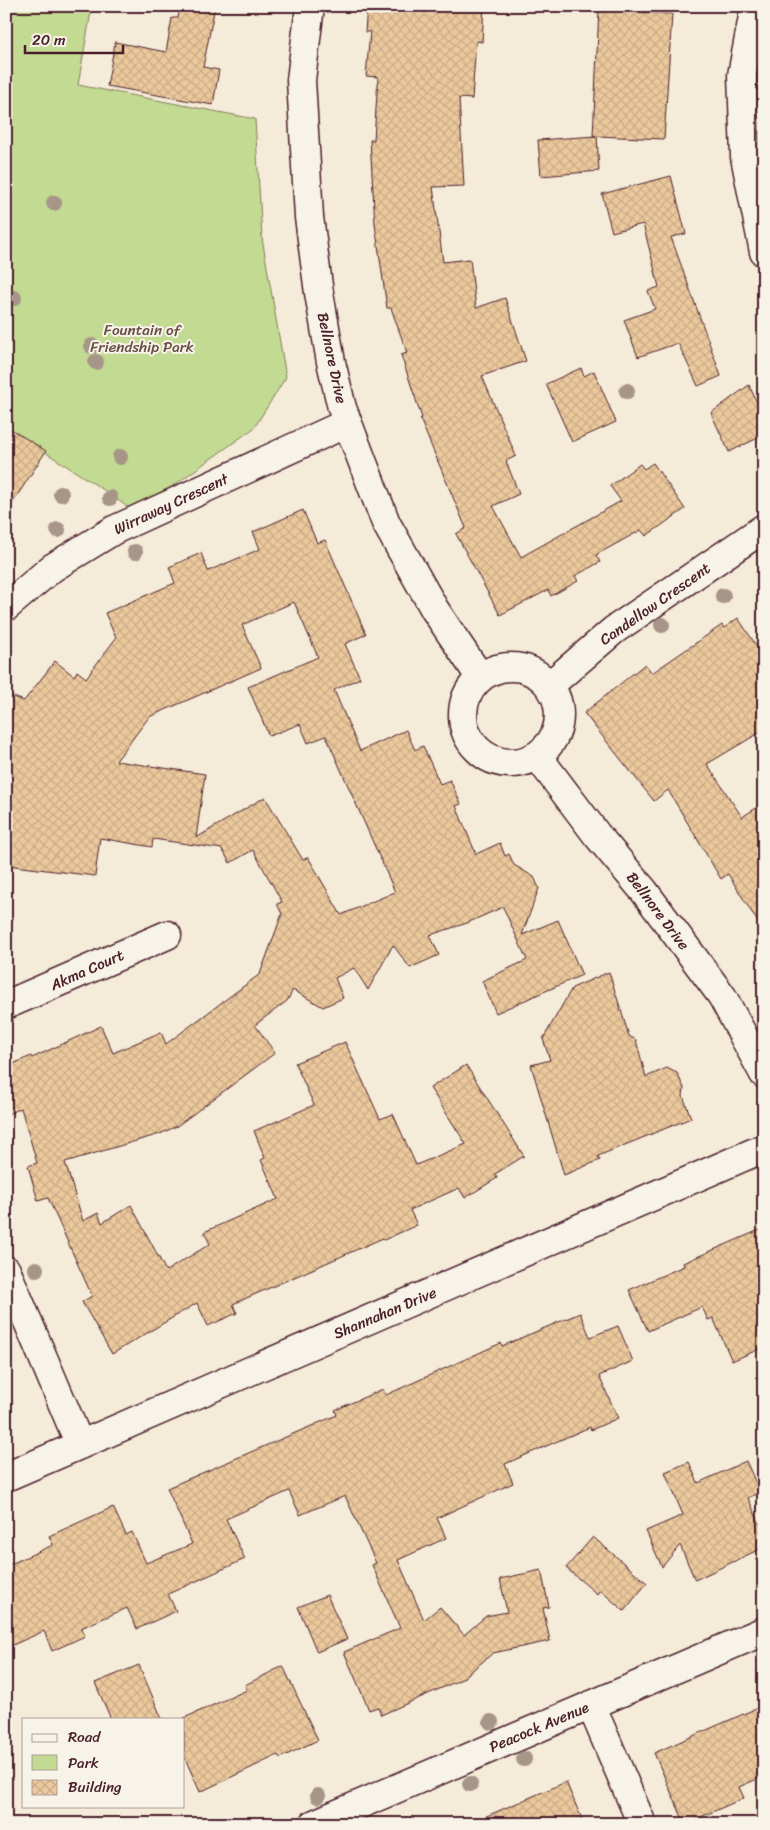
<svg xmlns="http://www.w3.org/2000/svg" width="770" height="1830" font-family="Sriracha,sans-serif">
	<style>
		.park { fill: #c2da91; stroke: #867c5e }
		.building { fill: url(#building-cross-hatch); stroke: #4a1f2b; fill-rule: evenodd }
		.lines { fill: none; stroke-linecap: round; stroke-linejoin: round }
		.minor-casing { stroke: #4a1f2b; stroke-width: 31 }
		.minor { stroke: #f7f3e8; stroke-width: 28 }
		.tree { fill: #a79587 }
		.labels { text-anchor: middle; stroke-width: 4; stroke-linejoin: round; paint-order: stroke }
		.park-label { font-size: 15px; fill: #684e44; stroke: #f7f3e8 }
		.street-label { font-size: 15px; fill: #4a1f2b; stroke: #f7f3e8 }
	</style>
	<defs>
		<pattern id="building-cross-hatch" width="8" height="8" patternUnits="userSpaceOnUse" patternTransform="scale(1.25)"><rect width="8" height="8" fill="#ebc99c"/><path d="M0 0l8 8M0 8l8-8" fill="none" stroke="#cbac87"/></pattern>
	</defs>
	<rect width="100%" height="100%" fill="#f5ebd9"/>
	<filter id="ink" filterUnits="userSpaceOnUse"><feTurbulence type="fractalNoise" baseFrequency=".02" numOctaves="2"/><feDisplacementMap in="SourceGraphic" scale="10" xChannelSelector="R" yChannelSelector="G"/><feConvolveMatrix kernelMatrix="1 2 1 2 8 2 1 2 1" color-interpolation-filters="sRGB"/></filter>
	<g filter="url(#ink)">
		<path class="park" d="M6 6H92L78 85 255 119 262 238 286 377 254 428 135 513 110 494 6 427Z"/>
		<path class="building" d="M180 6H215L203 67 219 70 213 105 107 86 115 42 166 52 172 18H178Z
			M367 6H484L482 42 476 41 472 99 459 98 464 186 433 187 443 262 470 259 476 308 505 298 526 361 482 376 516 456 506 461 519 494 493 506 521 557 621 501 610 486 640 464 644 469 653 463 685 509 646 536 641 530 596 555 600 562 575 576 578 581 551 596 548 590 500 615 456 534 466 528 420 419 422 418 401 355 407 353 391 308H387L375 224 370 140H374L378 77 366 76 370 32H365Z
			M599 9 672 14 664 139 597 136 599 171 541 176 538 140 596 136H593Z
			M671 176 686 234 671 237 721 376 698 386 678 343 638 357 624 320 655 309 648 291 659 287 643 224 612 232 602 194Z
			M581 368 584 376 594 371 616 422 572 442 546 384Z
			M749 385 764 418V435L729 452 711 413Z
			M6 426 46 451 6 513Z
			M303 510 317 543 325 540 366 634 345 644 360 678 334 690 360 751 406 730 415 750 423 746 440 784 450 780 461 804 456 806 476 854 500 843 505 856 509 854 514 865 534 877 539 888 522 935 558 920 582 975 496 1013 482 981 527 960 503 907 467 923 430 935 439 955 410 968 393 945 368 990 354 968 335 978 343 998 323 1007 293 990 287 1001 255 1025 275 1053 177 1126 160 1134 65 1162 83 1221 98 1213 102 1223 131 1205 166 1271 210 1244 204 1232 278 1199 261 1160 265 1158 254 1131 314 1105 295 1063 345 1042 380 1119 393 1114 416 1165 466 1144 430 1088 466 1065 524 1156 495 1174 497 1178 465 1198 459 1188 410 1210 417 1225 384 1240 383 1238 233 1304 237 1313 208 1326 197 1303 112 1354 82 1302 92 1296 48 1198 38 1201 28 1166 37 1163 21 1108 6 1115V1067L31 1056 32 1058 101 1026 113 1053 161 1032 166 1044 260 974 282 914 277 904 282 902 253 850 230 863 222 849 153 839 152 847 100 838 95 876 6 865V694L24 701 55 661 74 676 77 671 86 678 116 638 105 613 175 583 169 567 201 553 208 571 260 549 253 532ZM294 602 318 657 248 687 269 736 300 724 308 743 326 736 395 892 341 915 308 857 303 860 265 797 196 838 205 774 116 761 149 717 261 668 242 625Z
			M738 618 764 657V730L707 764 742 817 764 803V932L728 874 721 879 668 790 654 801 584 713 645 664 652 673 722 625 724 628Z
			M609 972 629 1036 636 1040 646 1077 667 1068 677 1073 684 1088 683 1096 691 1118 598 1156 600 1160 564 1175 531 1065 550 1060 543 1039 572 988Z
			M764 1228V1347L732 1361 713 1318 708 1320 702 1307 648 1331 629 1290 684 1266 683 1263Z
			M580 1313 590 1337 618 1326 633 1361 599 1376 618 1418 591 1430 590 1427 505 1464 513 1483 437 1518 446 1538 398 1560 424 1620 440 1607 464 1635 486 1616 507 1612 500 1579 541 1570 549 1607 543 1608 550 1641 493 1653 462 1679 381 1715 378 1707 369 1710 344 1652 400 1628 372 1565 376 1563 345 1496 300 1515 289 1491 226 1519 245 1559 168 1594 176 1611 137 1629 127 1608 81 1628 85 1636 52 1651 44 1631 6 1648V1566L53 1545 49 1536 113 1507 126 1535 132 1532 146 1563 192 1544 167 1488 337 1415 335 1410 383 1389 386 1395 501 1343 502 1346Z
			M746 1461 760 1492 748 1498 764 1533V1547L695 1580 680 1545 662 1567 646 1531 683 1515 665 1472 689 1462 698 1483Z
			M593 1537 647 1583 624 1611 600 1590 597 1594 566 1568Z
			M327 1595 347 1639 317 1652 298 1607Z
			M139 1665 162 1719H111L95 1683Z
			M283 1666 318 1740 280 1758 278 1755 200 1792 184 1756V1718L247 1690 245 1685Z
			M764 1705V1776L739 1787 744 1798 685 1824 654 1753Z
			M566 1782 584 1824H468Z"/>
		<g class="lines">
			<defs>
				<path id="minor" d="M310 6 301 80 309 217 319 293 331 362 342 408 386 523 435 610 480 677
					M755 6 742 75 745 157 764 252
					M6 607 52 568 114 530 347 423
					M463 715a48 48 0 1 1 96 0a48 48 0 1 1-96 0Z
					M550 685 614 630 764 528
					M538 757 597 835 644 891 722 996 764 1074
					M6 1005 167 935
					M6 1270 80 1445
					M6 1477 764 1148
					M591 1705 642 1824
					M314 1824 764 1631"/>
			</defs>
			<use href="#minor" class="minor-casing"/>
			<use href="#minor" class="minor"/>
		</g>
		<g class="tree">
			<circle cx="54" cy="203" r="8"/>
			<circle cx="14" cy="298" r="8"/>
			<circle cx="92" cy="346" r="8"/>
			<circle cx="96" cy="362" r="8"/>
			<circle cx="627" cy="391" r="8"/>
			<circle cx="120" cy="457" r="8"/>
			<circle cx="61" cy="494" r="8"/>
			<circle cx="110" cy="498" r="8"/>
			<circle cx="58" cy="530" r="8"/>
			<circle cx="135" cy="552" r="8"/>
			<circle cx="723" cy="596" r="8"/>
			<circle cx="662" cy="625" r="8"/>
			<circle cx="36" cy="1269" r="8"/>
			<circle cx="491" cy="1722" r="8"/>
			<circle cx="524" cy="1759" r="8"/>
			<circle cx="470" cy="1784" r="8"/>
			<circle cx="318" cy="1796" r="8"/>
		</g>
	</g>
	<g class="labels">
		<g class="park-label">
			<text x="142" y="335">Fountain of<tspan x="142" dy="17">Friendship Park</tspan></text>
		</g>
		<g class="street-label">
			<text transform="translate(332 358) rotate(78)" y="5">Bellnore Drive</text>
			<text transform="translate(171 504) rotate(-25)" y="5">Wirraway Crescent</text>
			<text transform="translate(655 604) rotate(-35)" y="5">Candellow Crescent</text>
			<text transform="translate(658 911) rotate(53)" y="5">Bellnore Drive</text>
			<text transform="translate(87 970) rotate(-24)" y="5">Akma Court</text>
			<text transform="translate(385 1313) rotate(-23)" y="5">Shannahan Drive</text>
			<text transform="translate(539 1727) rotate(-23)" y="5">Peacock Avenue</text>
		</g>
	</g>
	<rect width="770" height="1830" fill="none" stroke="#f7f3e8" stroke-width="25"/>
	<rect x="12" y="12" width="745" height="1805" fill="none" stroke="#4a1f2b" stroke-width="2" filter="url(#ink)"/>
	<rect x="22" y="1718" width="162" height="90" fill="#f7f3e8" stroke="#b29e9c"/>
	<rect x="32" y="1734" width="25" height="8" fill="#f7f3e8" stroke="#b29e9c"/>
	<text x="68" y="1742" font-size="15" fill="#4a1f2b">Road</text>
	<rect x="32" y="1755" width="25" height="15" fill="#c2da91" stroke="#b29e9c"/>
	<text x="68" y="1768" font-size="15" fill="#4a1f2b">Park</text>
	<rect x="32" y="1780" width="25" height="15" fill="url(#building-cross-hatch)" stroke="#b29e9c"/>
	<text x="68" y="1792" font-size="15" fill="#4a1f2b">Building</text>
	<path d="M25 45v8h98v-8" fill="none" stroke="#4a1f2b" stroke-width="2.5"/>
	<text x="32" y="45" font-size="15" fill="#4a1f2b" stroke="#f7f3e8" stroke-width="4" paint-order="stroke">20 m</text>
</svg>
